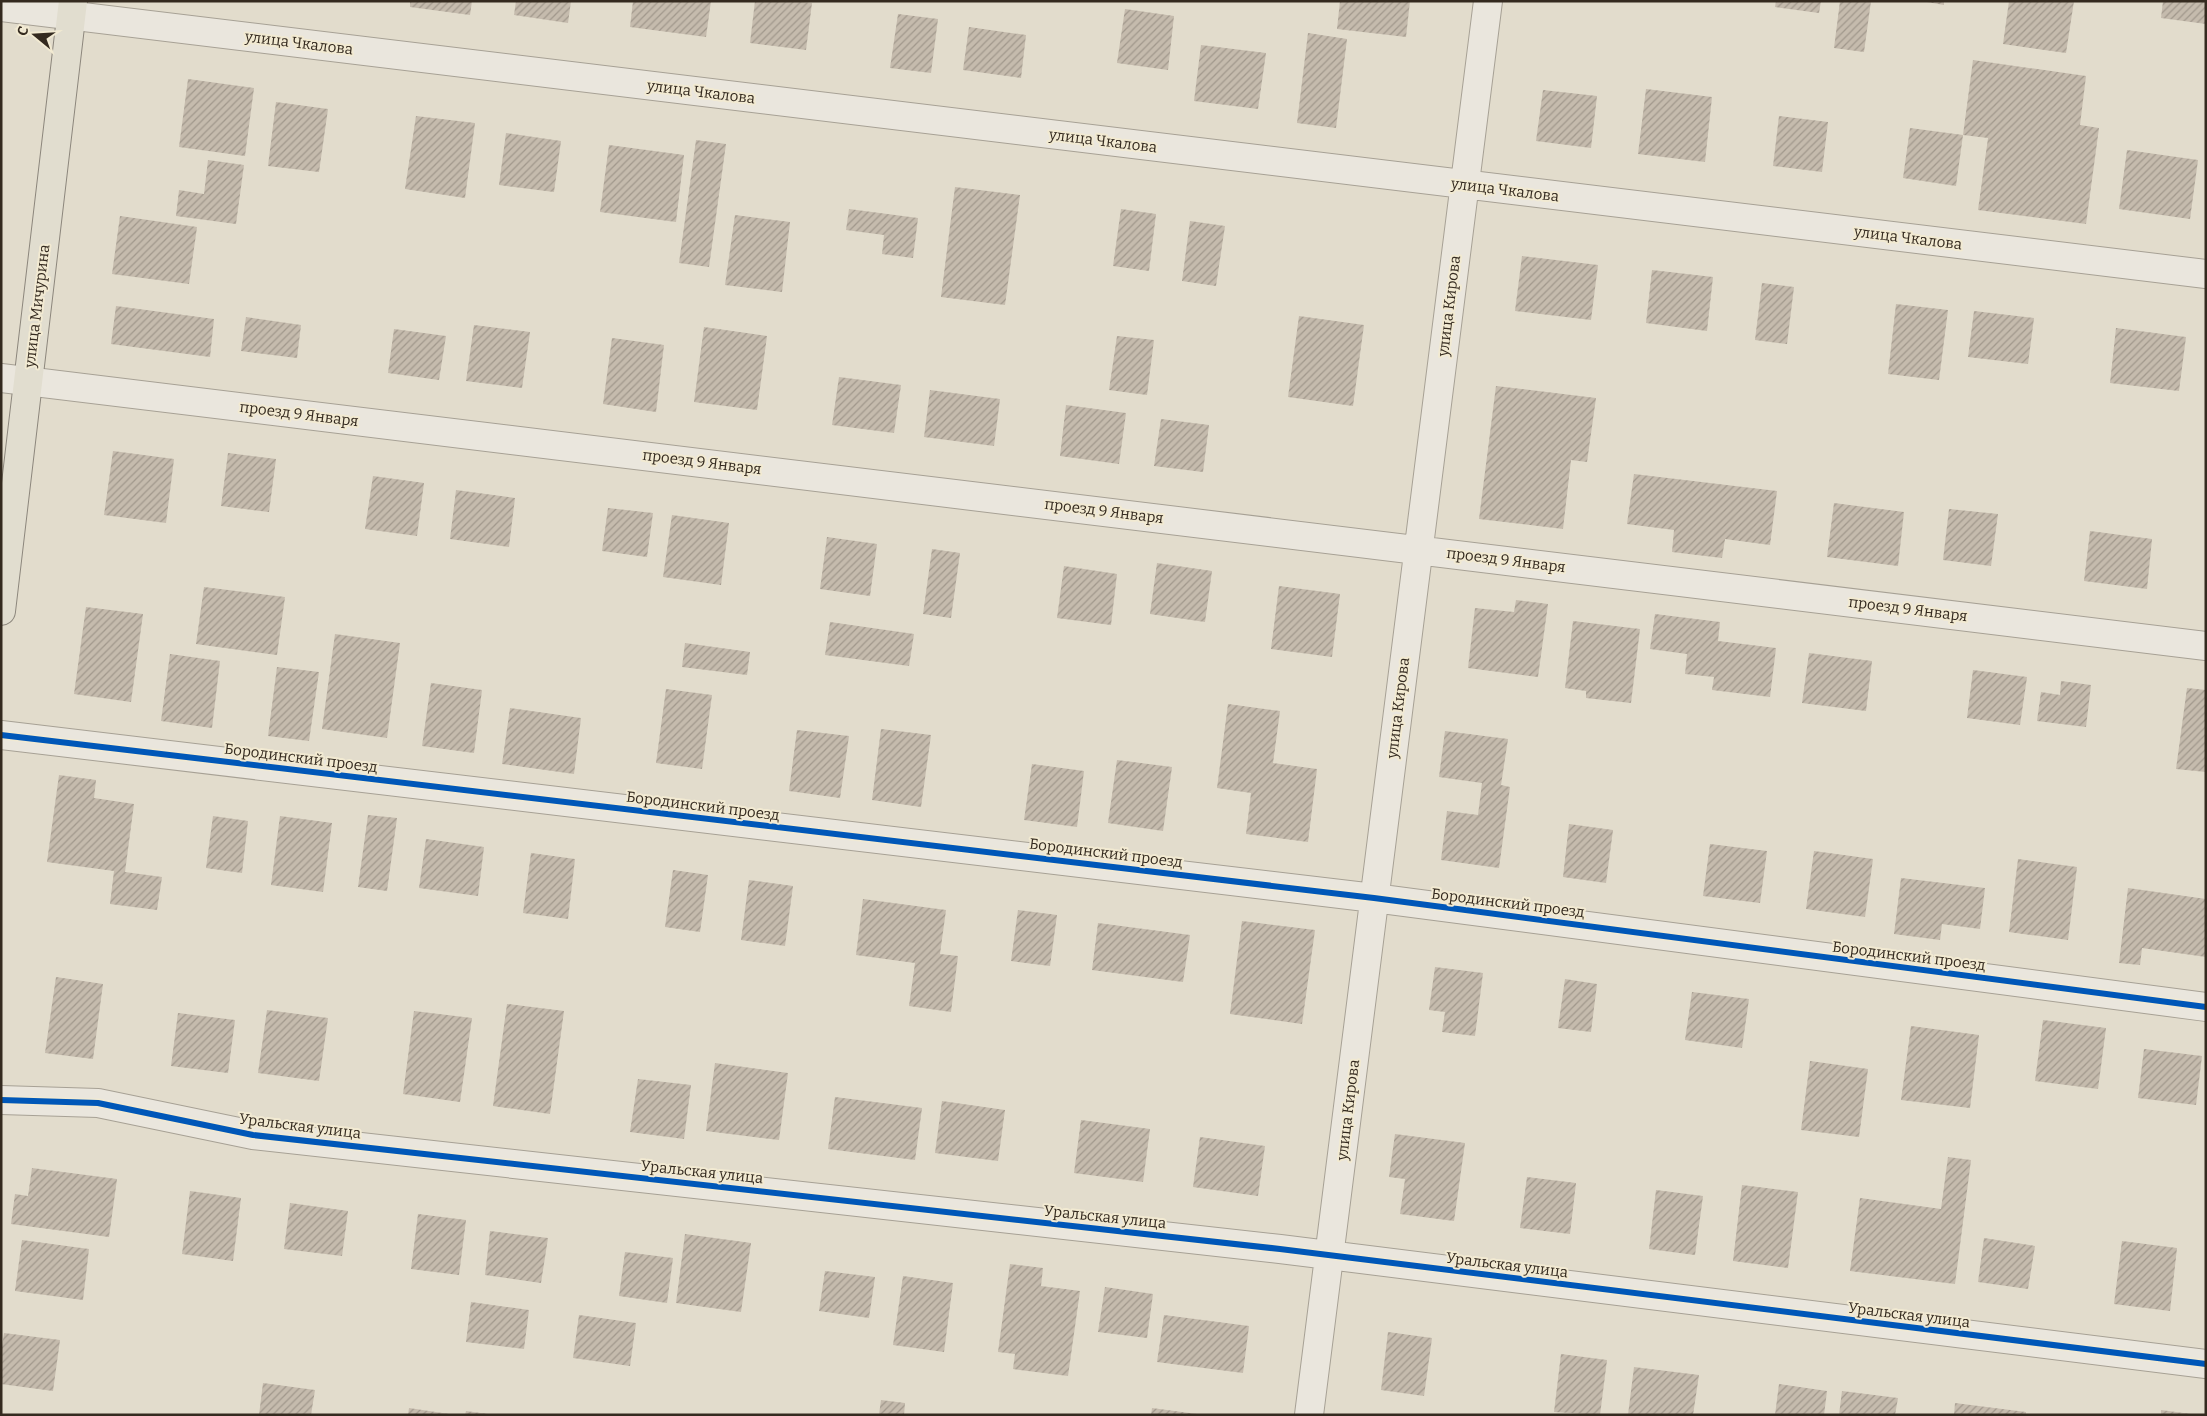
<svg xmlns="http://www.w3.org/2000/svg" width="2207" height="1416" font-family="Bitter,serif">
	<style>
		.building { fill: url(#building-hatch) }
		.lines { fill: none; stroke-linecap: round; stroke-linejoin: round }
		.minor-casing { stroke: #a7a195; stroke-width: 30 }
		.major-casing { stroke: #8c867c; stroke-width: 30 }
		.minor { stroke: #eae6dd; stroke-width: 28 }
		.major { stroke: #e1ddcf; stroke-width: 28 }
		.cycleway-casing { stroke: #f2ead2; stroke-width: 9 }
		.cycleway { stroke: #0057b8; stroke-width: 6 }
		.labels { text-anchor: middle; stroke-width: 4; stroke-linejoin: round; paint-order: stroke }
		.street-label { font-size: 15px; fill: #342a1f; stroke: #f2ead2 }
	</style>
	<defs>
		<pattern id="building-hatch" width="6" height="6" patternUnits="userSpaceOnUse" patternTransform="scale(1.25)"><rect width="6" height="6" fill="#c5bbad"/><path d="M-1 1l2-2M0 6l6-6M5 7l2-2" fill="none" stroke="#a1988c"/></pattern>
	</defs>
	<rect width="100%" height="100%" fill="#e2dccc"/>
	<path class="building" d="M410 1H472L470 15 410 7Z
		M516 1H571L568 23 514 15Z
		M633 1H711L706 37 630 27Z
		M755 1H796L812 3 806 50 750 43Z
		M1340 1H1410L1406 37 1337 29Z
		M1776 1H1821L1819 13 1775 7Z
		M1840 1H1871L1864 52 1834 48Z
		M1921 1H1944V5Z
		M2009 1H2074L2066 53 2003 44Z
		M2163 1H2206V24L2161 18Z
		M1125 9 1174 16 1168 70 1117 63Z
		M898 14 938 19 931 73 890 68Z
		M969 27 1026 35 1021 78 963 70Z
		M1308 33 1347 39 1336 128 1297 123Z
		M1201 45 1266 53 1258 109 1194 101Z
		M1973 60 2086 76 2080 125 2099 128 2086 224 1978 210 1988 138 1963 135Z
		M188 79 254 88 245 156 179 147Z
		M1646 89 1712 97 1705 162 1638 154Z
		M1543 90 1597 96 1591 148 1536 141Z
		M276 102 328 109 319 172 268 166Z
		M416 116 475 123 465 198 405 189Z
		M1779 116 1828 122 1822 172 1773 166Z
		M1910 128 1963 135 1956 186 1903 178Z
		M506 133 561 141 554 192 499 185Z
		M696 140 726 144 709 267 679 263Z
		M609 145 684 155 676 222 600 212Z
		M2127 150 2198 160 2190 219 2119 209Z
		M208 160 244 165 236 224 176 216 179 190 204 194Z
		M955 187 1020 195 1005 305 941 297Z
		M849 209 918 218 913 258 882 254 884 235 846 230Z
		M1121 209 1156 214 1149 271 1113 266Z
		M735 215 790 222 782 292 725 285Z
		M120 216 197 227 189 284 112 274Z
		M1190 221 1225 226 1216 286 1182 281Z
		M1522 256 1598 265 1591 320 1515 311Z
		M1652 270 1713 277 1707 331 1646 323Z
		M1762 283 1794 287 1787 344 1755 340Z
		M1896 304 1948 310 1939 380 1888 374Z
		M116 306 214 319 210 357 111 344Z
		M1974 311 2034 318 2028 364 1968 357Z
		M1299 316 1364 325 1353 406 1288 397Z
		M246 317 301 325 297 358 241 351Z
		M474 325 530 332 522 388 466 381Z
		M704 327 767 336 757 410 694 402Z
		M2116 328 2186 337 2179 391 2110 383Z
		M394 329 446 336 439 380 388 373Z
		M1117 336 1154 340 1147 395 1109 390Z
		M612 338 664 345 656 412 603 404Z
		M839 377 901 385 894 433 832 425Z
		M1496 386 1596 398 1587 462 1571 460 1563 529 1479 519Z
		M930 390 1000 399 994 446 924 437Z
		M1066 405 1126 413 1119 464 1060 456Z
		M1161 419 1209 425 1203 472 1154 466Z
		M113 451 174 459 166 523 104 515Z
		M228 453 276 459 269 512 221 506Z
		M1634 474 1777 491 1770 545 1725 539 1722 558 1672 552 1674 530 1627 524Z
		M373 476 424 483 417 536 365 529Z
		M456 490 515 498 509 547 450 539Z
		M1834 503 1904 512 1898 566 1827 557Z
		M608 508 653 513 647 557 602 551Z
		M1949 509 1998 514 1991 566 1943 560Z
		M672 515 729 523 721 585 663 577Z
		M2090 531 2152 539 2147 589 2084 581Z
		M827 537 877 544 870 596 820 589Z
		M932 549 960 553 951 618 923 614Z
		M1157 563 1212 571 1205 622 1150 614Z
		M1064 566 1117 574 1111 625 1057 618Z
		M1279 586 1340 594 1332 657 1271 649Z
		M204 587 285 597 277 655 196 644Z
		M1516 600 1548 604 1538 677 1468 668 1475 608 1514 612Z
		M86 607 143 614 131 702 74 694Z
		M1655 614 1720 622 1718 641 1776 648 1770 697 1712 690 1714 677 1685 674 1687 654 1650 649Z
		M1573 621 1640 629 1631 703 1586 698V691L1565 688Z
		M830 622 914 634 909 666 825 655Z
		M335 634 400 643 387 738 322 729Z
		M685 643 750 652 747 675 682 667Z
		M1809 653 1872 661 1866 711 1802 703Z
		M170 654 220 661 212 728 161 721Z
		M277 667 319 672 309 741 268 736Z
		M1973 670 2027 677 2020 725 1967 718Z
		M2061 681 2091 685 2086 727 2037 721 2041 692 2060 695Z
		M431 683 482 690 474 753 422 746Z
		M2187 688 2206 690V772L2176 769Z
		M666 689 712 695 702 769 656 763Z
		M1228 704 1280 711 1273 763 1317 769 1308 842 1246 834 1251 793 1217 788Z
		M510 708 581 718 574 774 502 764Z
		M881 729 931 735 921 807 872 800Z
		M797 730 849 736 840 798 789 791Z
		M1445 731 1508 739 1501 785 1510 787 1499 868 1441 860 1447 811 1478 815 1482 783 1439 777Z
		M1117 760 1172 767 1163 831 1108 823Z
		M1032 764 1084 771 1077 827 1024 820Z
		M59 775 96 780 94 798 134 804 125 872 162 877 157 910 110 904 114 871 47 862Z
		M368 815 397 818 387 891 358 887Z
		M213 816 248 821 242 873 206 868Z
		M280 816 332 823 323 892 271 885Z
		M1569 824 1613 830 1606 883 1563 877Z
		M426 839 484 847 478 896 419 888Z
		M1710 844 1767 851 1760 903 1703 896Z
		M1814 851 1873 859 1865 917 1806 909Z
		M531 853 575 859 568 919 523 913Z
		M2018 859 2077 867 2068 940 2009 932Z
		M673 870 708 875 700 932 665 927Z
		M1901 878 1985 888 1980 929 1942 924 1940 940 1894 934Z
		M749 880 793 886 785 946 741 940Z
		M2128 888 2206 899V957L2142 948 2140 965 2119 963Z
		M863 899 946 910 940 954 958 956 951 1012 909 1006 915 963 856 955Z
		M1018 910 1057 915 1050 966 1011 961Z
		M1242 921 1315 930 1302 1024 1230 1014Z
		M1098 923 1190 935 1183 982 1092 970Z
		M1435 967 1483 973 1475 1036 1442 1032 1445 1012 1429 1010Z
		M56 977 103 984 93 1059 45 1053Z
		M1565 979 1597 984 1591 1032 1558 1028Z
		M1692 992 1749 999 1742 1048 1685 1040Z
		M507 1004 564 1011 550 1114 493 1106Z
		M267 1010 328 1018 319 1081 258 1073Z
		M414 1011 472 1018 460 1102 403 1094Z
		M178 1013 235 1020 228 1073 171 1066Z
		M2043 1020 2106 1028 2098 1089 2035 1081Z
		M1911 1026 1979 1035 1970 1108 1901 1100Z
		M2144 1049 2202 1056 2196 1105 2138 1098Z
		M1810 1061 1868 1069 1859 1137 1801 1130Z
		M715 1063 788 1073 779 1140 706 1131Z
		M638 1079 691 1085 684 1139 630 1132Z
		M835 1097 922 1108 915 1160 828 1149Z
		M942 1101 1005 1110 998 1161 935 1153Z
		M1081 1120 1150 1129 1143 1182 1074 1173Z
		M1395 1134 1465 1143 1454 1221 1400 1214 1405 1179 1389 1177Z
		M1200 1137 1265 1146 1258 1196 1193 1187Z
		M1948 1157 1971 1160 1955 1284 1850 1271 1860 1198 1941 1209Z
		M32 1168 117 1179 109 1237 11 1224 15 1194 28 1196Z
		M1527 1177 1576 1183 1570 1234 1520 1228Z
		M1742 1185 1798 1192 1788 1268 1733 1261Z
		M1656 1190 1703 1196 1695 1255 1649 1249Z
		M190 1191 241 1198 233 1261 182 1254Z
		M290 1203 348 1211 342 1256 284 1249Z
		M418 1214 466 1220 459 1275 411 1269Z
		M490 1231 548 1238 541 1283 485 1275Z
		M685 1234 751 1243 741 1312 676 1303Z
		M1984 1238 2035 1246 2028 1289 1978 1282Z
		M22 1240 89 1249 83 1300 15 1291Z
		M2122 1241 2177 1248 2170 1311 2114 1304Z
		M625 1252 673 1258 667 1303 619 1296Z
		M1010 1264 1043 1268 1041 1286 1080 1291 1068 1376 1013 1369 1015 1354 998 1352Z
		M825 1271 875 1277 869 1318 819 1311Z
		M903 1276 953 1283 944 1352 893 1345Z
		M1105 1287 1153 1294 1147 1338 1098 1332Z
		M471 1302 529 1310 524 1349 466 1342Z
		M579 1315 636 1323 630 1366 573 1358Z
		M1164 1315 1249 1326 1243 1373 1157 1362Z
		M1388 1332 1432 1338 1424 1396 1381 1390Z
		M4 1333 60 1340 53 1391 1 1384V1354Z
		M1561 1354 1607 1360 1600 1415 1554 1412Z
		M1634 1367 1699 1375 1693 1415H1628Z
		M263 1383 315 1390 311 1415H259Z
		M1779 1384 1827 1391 1824 1415H1775Z
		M1842 1391 1898 1398 1895 1415H1839Z
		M881 1400 905 1403 904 1415H879Z
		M1955 1403 2026 1412V1415H1954Z
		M409 1408 449 1414V1415H408Z
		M1152 1408 1197 1414V1415H1151Z
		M2161 1410 2191 1414V1415H2161Z
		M466 1411 488 1414V1415H465Z"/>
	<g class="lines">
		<defs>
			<path id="minor" d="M1 7 2206 274
				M1 378 2206 646
				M1 735 1374 898 2206 1007
				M1 1100 98 1103 253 1135 1280 1249 2206 1364
				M1309 1415 1488 1"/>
			<path id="major" d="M1 611 73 1"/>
		</defs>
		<use href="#minor" class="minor-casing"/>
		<use href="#major" class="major-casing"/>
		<use href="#minor" class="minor"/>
		<use href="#major" class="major"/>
		<defs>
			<path id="cycleway" d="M1 735 1374 898 2206 1007
				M1 1100 98 1103 253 1135 1280 1249 2206 1364"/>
		</defs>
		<use href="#cycleway" class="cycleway-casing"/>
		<use href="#cycleway" class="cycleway"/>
	</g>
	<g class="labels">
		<g class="street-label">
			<text transform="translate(299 43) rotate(7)" y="5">улица Чкалова</text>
			<text transform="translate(701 92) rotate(7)" y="5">улица Чкалова</text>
			<text transform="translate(1103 141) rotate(7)" y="5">улица Чкалова</text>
			<text transform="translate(1505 190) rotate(7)" y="5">улица Чкалова</text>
			<text transform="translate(1908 238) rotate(7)" y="5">улица Чкалова</text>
			<text transform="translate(37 306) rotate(-83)" y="5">улица Мичурина</text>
			<text transform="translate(1449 306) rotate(-83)" y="5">улица Кирова</text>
			<text transform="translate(299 414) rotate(7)" y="5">проезд 9 Января</text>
			<text transform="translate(702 462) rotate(7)" y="5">проезд 9 Января</text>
			<text transform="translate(1104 511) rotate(7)" y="5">проезд 9 Января</text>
			<text transform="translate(1506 560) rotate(7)" y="5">проезд 9 Января</text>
			<text transform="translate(1908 609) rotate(7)" y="5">проезд 9 Января</text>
			<text transform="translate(1398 708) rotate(-83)" y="5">улица Кирова</text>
			<text transform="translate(301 758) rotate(7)" y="5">Бородинский проезд</text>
			<text transform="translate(703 806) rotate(7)" y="5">Бородинский проезд</text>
			<text transform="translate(1106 853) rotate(7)" y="5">Бородинский проезд</text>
			<text transform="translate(1508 903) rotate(7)" y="5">Бородинский проезд</text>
			<text transform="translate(1909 956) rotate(7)" y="5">Бородинский проезд</text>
			<text transform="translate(1348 1110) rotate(-83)" y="5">улица Кирова</text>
			<text transform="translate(300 1126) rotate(7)" y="5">Уральская улица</text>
			<text transform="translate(702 1172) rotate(6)" y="5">Уральская улица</text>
			<text transform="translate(1105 1217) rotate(6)" y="5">Уральская улица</text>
			<text transform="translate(1507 1265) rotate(7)" y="5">Уральская улица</text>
			<text transform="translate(1909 1315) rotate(7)" y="5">Уральская улица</text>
		</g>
	</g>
	<rect width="2207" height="1416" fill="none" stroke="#342a1f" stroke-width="5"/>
	<g transform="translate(35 35) rotate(288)" stroke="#f2ead2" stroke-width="4" paint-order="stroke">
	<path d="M0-4L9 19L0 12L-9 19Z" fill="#342a1f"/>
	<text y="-8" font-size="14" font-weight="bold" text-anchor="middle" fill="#342a1f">С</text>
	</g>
</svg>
